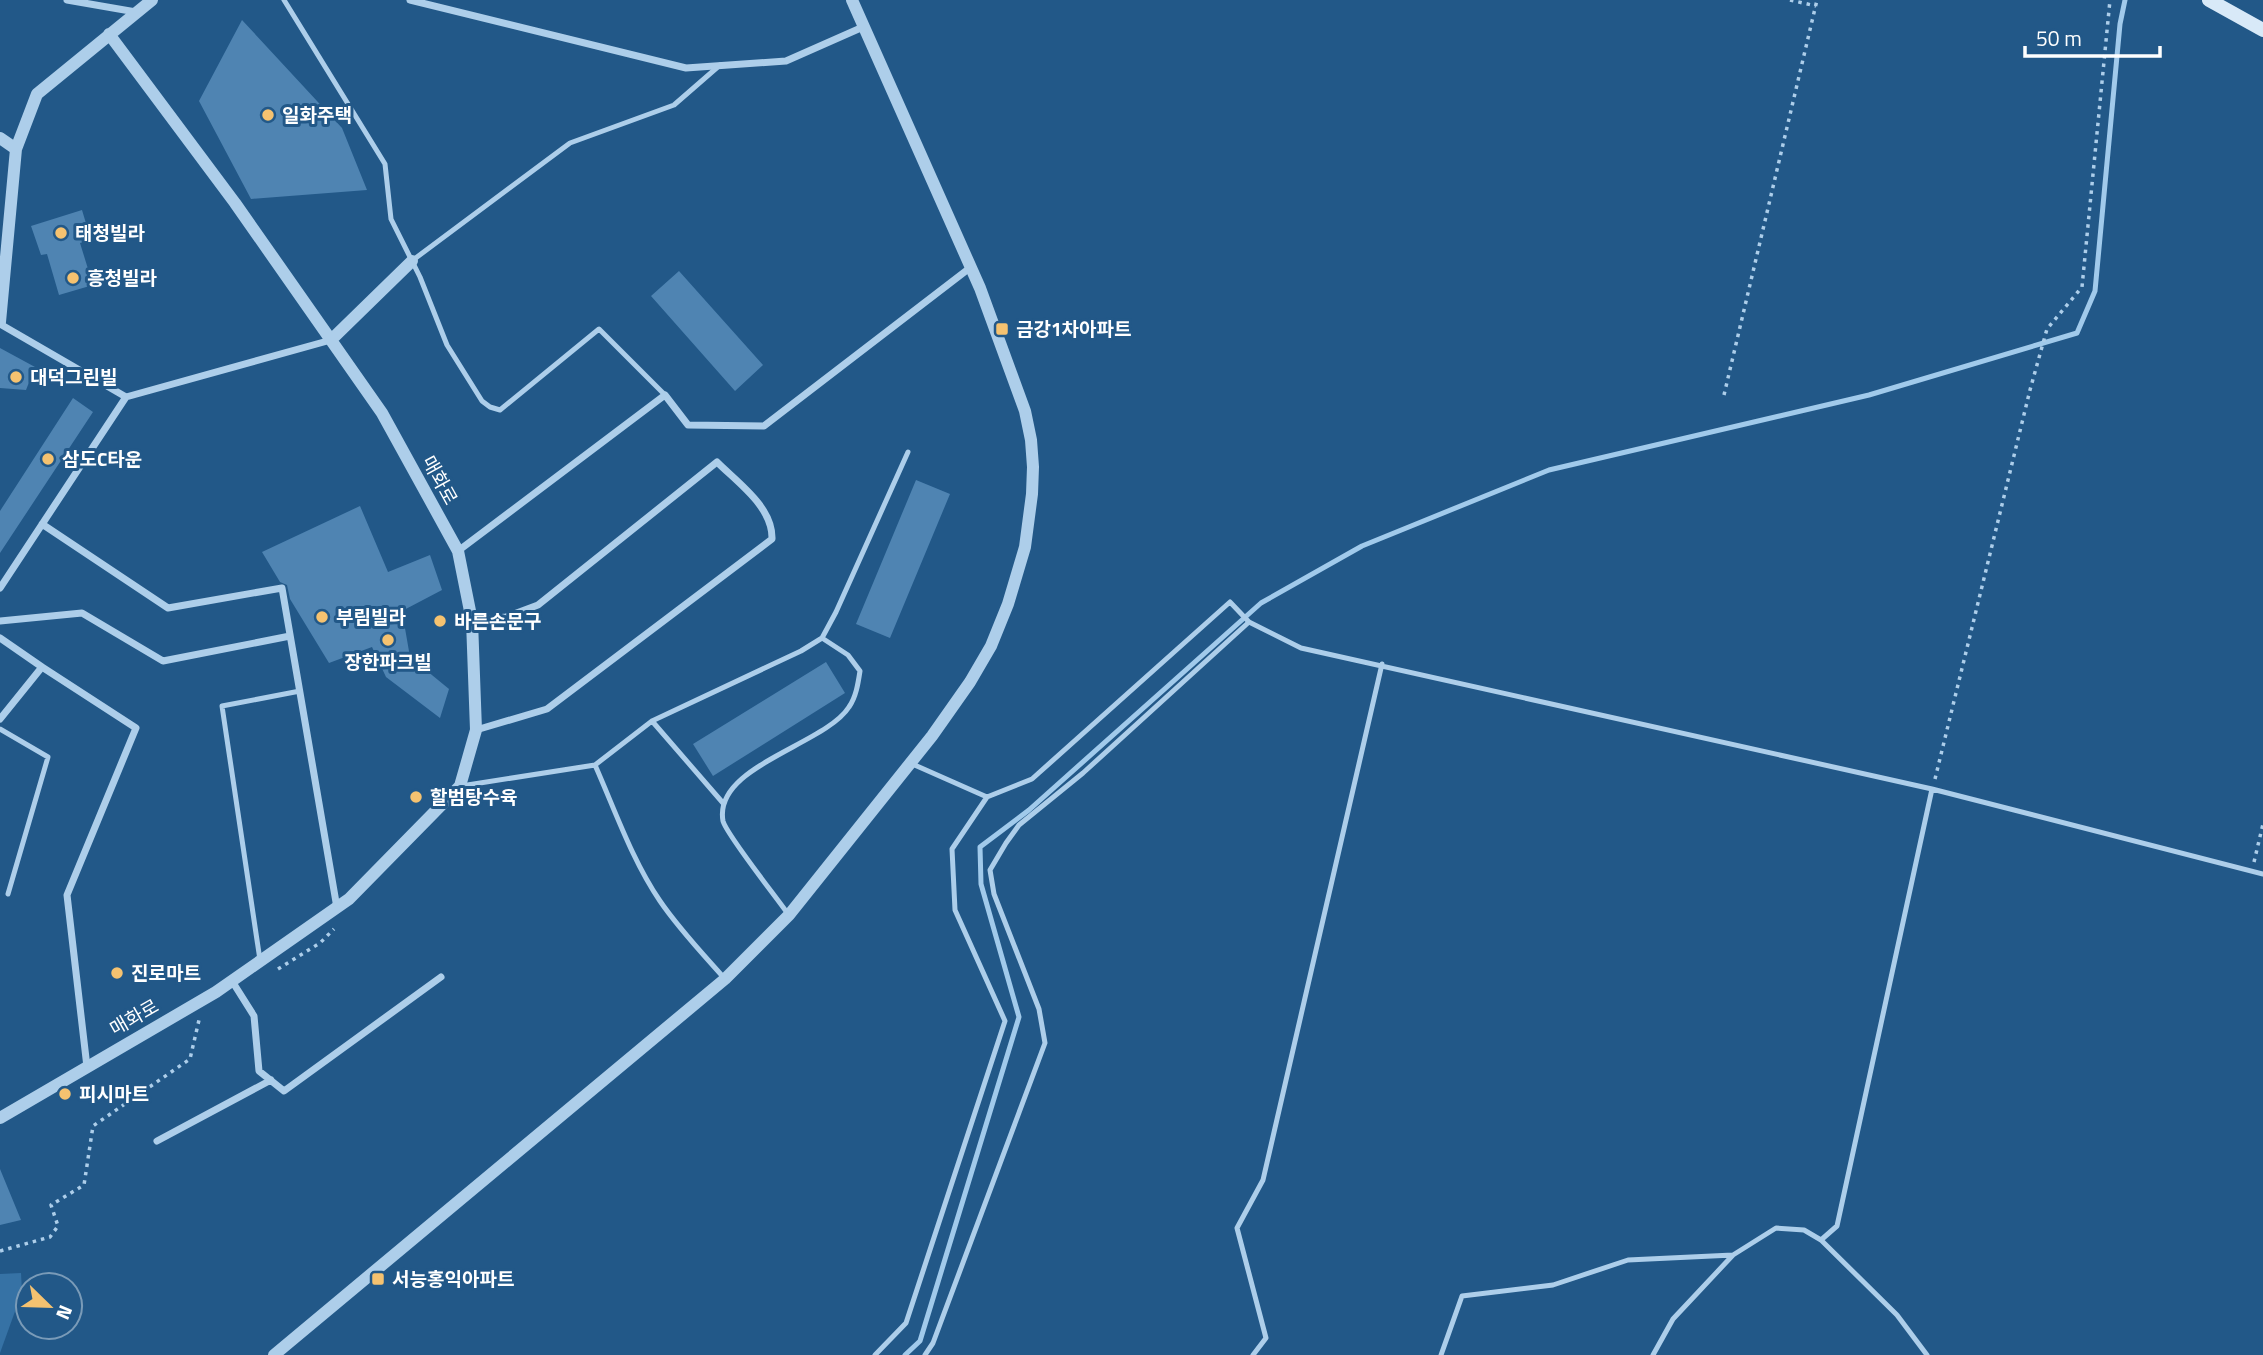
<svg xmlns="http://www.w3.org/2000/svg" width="2263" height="1355" font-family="'Titillium Web','Noto Sans KR',sans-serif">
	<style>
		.green { fill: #3672a5 }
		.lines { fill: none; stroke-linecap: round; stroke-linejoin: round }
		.stream { stroke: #a1caeb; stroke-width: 5 }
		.building { fill: #4f84b2 }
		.path { stroke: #adceea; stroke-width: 3.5; stroke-dasharray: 3.5 5; stroke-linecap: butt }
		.service { stroke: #adceea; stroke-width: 5 }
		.minor { stroke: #adceea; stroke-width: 7 }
		.tertiary { stroke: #adceea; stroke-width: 12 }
		.secondary { stroke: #d8e9f8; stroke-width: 14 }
		.poi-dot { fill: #f5c270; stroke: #225888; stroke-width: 2.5 }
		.labels { text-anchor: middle; stroke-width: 6; stroke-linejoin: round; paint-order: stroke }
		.poi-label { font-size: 19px; font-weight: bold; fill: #fff; stroke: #225888; text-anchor: start }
		.street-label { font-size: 19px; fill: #fff; stroke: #225888 }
	</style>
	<rect width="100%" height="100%" fill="#225888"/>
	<path class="green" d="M21 1273 22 1292 0 1353V1274Z"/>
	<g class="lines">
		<path class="stream" d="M905 1355 920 1341 1019 1017 981 884 980 847 1029 810 1261 603 1362 546 1549 470 1869 395 2077 333 2095 291 2120 24 2125 0"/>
	</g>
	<path class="building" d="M242 20 342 128 367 190 251 199 199 101Z
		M82 210 91 240 80 243 93 285 59 295 47 254 41 255 31 226Z
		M679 271 763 365 735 391 651 296Z
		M0 348 35 367 26 390 0 388Z
		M73 398 93 412 0 553V511Z
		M916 480 950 494 890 638 856 624Z
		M360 506 388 572 430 555 442 590 402 611 410 657 449 689 440 718 386 677 372 647 329 663 290 599 287 585 280 582 262 552Z
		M826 662 845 693 713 776 693 744Z
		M0 1169 21 1220 0 1225Z"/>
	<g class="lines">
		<path class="path" d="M1790 0 1816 6
			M1724 395 1817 0
			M1935 779 2030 390 2047 329 2082 287 2110 0
			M462 806 511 791
			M2254 862 2263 824
			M278 969 320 943 334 929
			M0 1251 50 1237 58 1226 51 1205 84 1185 93 1126 190 1059 199 1020"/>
		<path class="service" d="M284 0 385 164 391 219 420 277 447 345 482 401 490 407 500 410 599 329 665 395
			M413 260 570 143 674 105 720 65
			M652 721 723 803
			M0 729 48 757 8 894
			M910 763 987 797
			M595 765C615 810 632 860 660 901 679 929 703 954 725 979
			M461 786 595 765 652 721 801 651 822 638 836 612 908 452
			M788 914C777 898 726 834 723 821 713 766 825 745 849 707 856 697 858 684 860 671L848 655 822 638
			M260 960 222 706 300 691
			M1821 1240 1837 1226 1932 789
			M1733 1255 1776 1228 1804 1230 1821 1240 1897 1315 1927 1355
			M875 1355 906 1323 1005 1021 955 910 952 849 987 797 1032 779 1230 602 1249 622 1301 648 1932 789 2263 874
			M925 1355 933 1343 1045 1043 1039 1009 994 894 990 870 1006 843 1019 825 1083 773 1249 622
			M1253 1355 1266 1338 1237 1228 1263 1180 1382 664
			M1441 1355 1462 1296 1553 1285 1628 1260 1733 1255 1673 1319 1653 1355"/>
		<path class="minor" d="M67 0 136 12
			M410 0 686 68 786 61 863 27
			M0 324 126 397
			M42 524 168 608 282 588 337 908
			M458 551 665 395 688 425 764 426 971 267
			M0 588 126 397 331 340
			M0 621 82 613 163 661 290 636
			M472 621 506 617 538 605 717 462C738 483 773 507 772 539L547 709 476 730
			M0 638 42 667 0 719
			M42 667 136 728 67 895 87 1067
			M232 981 254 1016 259 1071 284 1091 441 977
			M157 1141 271 1080"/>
		<path class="tertiary" d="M0 138 16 149
			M0 322 16 149 37 94 152 0
			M331 340 412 261
			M0 1118 216 992 349 899 460 786 476 730 472 621 458 551 382 413 235 203 109 34
			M274 1355 725 979 789 915 932 736 970 682 991 646 1008 604 1025 547 1032 494 1033 467 1031 440 1025 411 980 288 852 0"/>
		<path class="secondary" d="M2209 0 2263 30"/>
	</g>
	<g class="poi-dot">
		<circle cx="268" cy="115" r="7"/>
		<circle cx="61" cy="233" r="7"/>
		<circle cx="73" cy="278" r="7"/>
		<rect x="995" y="322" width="14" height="14" rx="3.5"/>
		<circle cx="16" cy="377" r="7"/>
		<circle cx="48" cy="459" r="7"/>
		<circle cx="322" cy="617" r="7"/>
		<circle cx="440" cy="621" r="7"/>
		<circle cx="388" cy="640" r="7"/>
		<circle cx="416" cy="797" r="7"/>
		<circle cx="117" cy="973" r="7"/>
		<circle cx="65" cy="1094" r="7"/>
		<rect x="371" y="1272" width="14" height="14" rx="3.5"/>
	</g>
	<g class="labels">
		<g class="poi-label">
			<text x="282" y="122">일화주택</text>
			<text x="75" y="240">태청빌라</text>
			<text x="87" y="285">흥청빌라</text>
			<text x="1016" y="336">금강1차아파트</text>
			<text x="30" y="384">대덕그린빌</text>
			<text x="62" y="466">삼도C타운</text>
			<text x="336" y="624">부림빌라</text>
			<text x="454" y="628">바른손문구</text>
			<text x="388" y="669" text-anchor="middle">장한파크빌</text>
			<text x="430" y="804">할범탕수육</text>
			<text x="131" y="980">진로마트</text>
			<text x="79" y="1101">피시마트</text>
			<text x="392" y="1286">서능홍익아파트</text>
		</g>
		<g class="street-label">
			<text transform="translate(440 480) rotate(61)" y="7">매화로</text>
			<text transform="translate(134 1017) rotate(-30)" y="7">매화로</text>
		</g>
	</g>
	<g transform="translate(49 1306) rotate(113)"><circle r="33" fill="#225888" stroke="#7a9bb8" stroke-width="2"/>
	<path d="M0-5L12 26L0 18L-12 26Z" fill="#f5c270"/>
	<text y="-10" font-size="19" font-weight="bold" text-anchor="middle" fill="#ffffff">N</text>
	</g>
	<path d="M2025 46v10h135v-10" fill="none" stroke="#ffffff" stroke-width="3.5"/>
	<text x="2036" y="46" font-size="21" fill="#ffffff" stroke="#225888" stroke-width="5" paint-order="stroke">50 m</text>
</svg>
